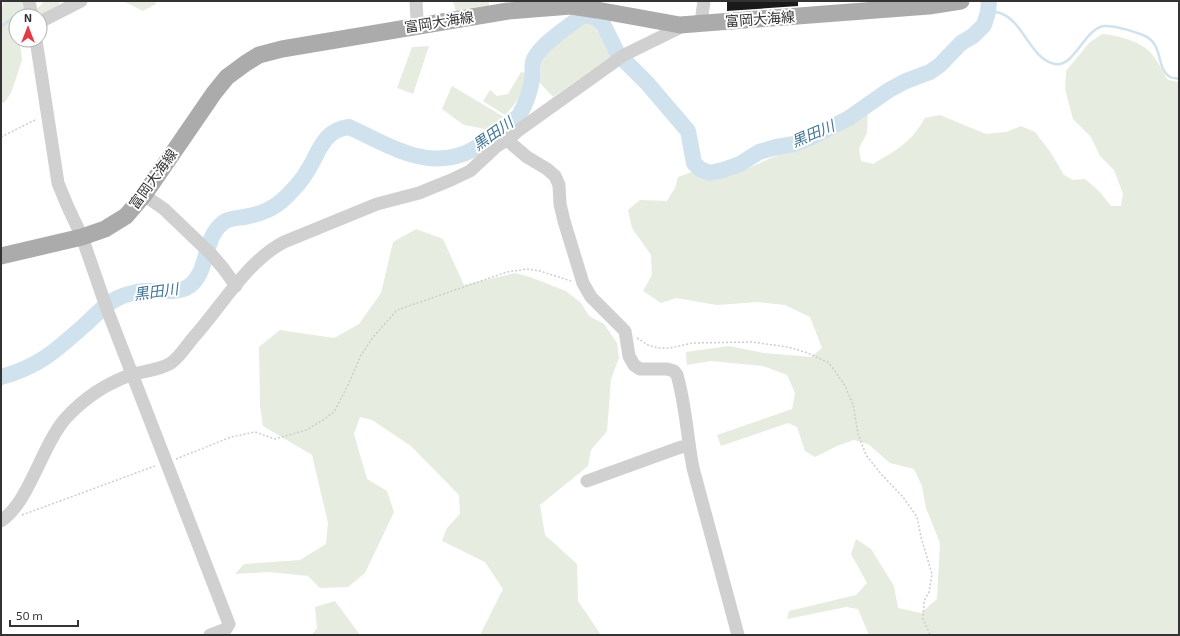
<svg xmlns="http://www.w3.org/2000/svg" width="1180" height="636" font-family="'Exo 2','Noto Sans JP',sans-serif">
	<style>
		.green { fill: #e6ecdf }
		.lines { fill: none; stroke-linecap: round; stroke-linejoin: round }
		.stream { stroke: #cfe2ee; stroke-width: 2.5 }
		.river { stroke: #cfe2ee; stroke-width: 16 }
		.building { fill: #1a1a1a }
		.path { stroke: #cdcdcd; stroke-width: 1.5; stroke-dasharray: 2 2; stroke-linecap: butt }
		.minor { stroke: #d0d0d0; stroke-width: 13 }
		.major { stroke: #ababab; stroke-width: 17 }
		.labels { text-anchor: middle; stroke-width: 4; stroke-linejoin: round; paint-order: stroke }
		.street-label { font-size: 14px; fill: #333; stroke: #fff }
		.water-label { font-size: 15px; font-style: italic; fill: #3f7597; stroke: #fff }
	</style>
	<rect width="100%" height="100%" fill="#fff"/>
	<path class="green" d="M4 1H25L27 16H16V40H22L20 44 22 60 11 93 4 103 1 102V10Z
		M44 1H60L59 5 40 17 37 16 36 10Z
		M123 1H155L156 4 143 11Z
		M453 1H489V10L457 15Z
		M591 22 613 55 553 97 540 83 541 58 550 48 581 23Z
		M1102 34C1115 35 1132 39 1144 47 1155 54 1161 69 1168 80L1179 82V635H869L858 609 846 607 787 619 789 611 856 595 867 583 851 554 856 539 871 549 894 586 898 608 921 613 937 599 940 543 926 508 922 486 914 469 890 463 868 444 854 440 837 446 815 457 805 451 797 427 788 423 721 446 717 435 792 409 795 393 787 375 763 366 711 361 687 365 686 352 729 346 764 353 811 357 822 348 810 317 785 305 758 302 717 305 676 298 661 303 643 291 652 275 651 255 632 228 628 210 640 200 667 201 675 188 678 177 692 172 712 178 744 170 841 127 868 110 867 133 859 148 861 161 873 164C896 150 911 143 925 118L940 115 986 134 1006 132 1021 126 1035 132 1051 153 1064 175 1073 180 1085 179 1099 191 1111 206H1121L1123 194 1114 170 1100 156 1091 137 1073 119 1065 89 1066 71 1089 43Z
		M429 46 413 94 397 88 412 47Z
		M521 72 526 73C526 91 517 102 505 115L483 101 490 90 497 96 508 94Z
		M452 86 504 117 487 130C480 127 473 127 465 125 461 124 447 112 442 109Z
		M416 229 443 239 464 285 515 273 530 277 566 291 581 303 589 316 604 324 617 343 619 358 611 379 607 431 591 450 588 466 540 505 545 535 577 564 578 601 601 635H480L503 589 485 562 442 541 447 528 460 514 459 495 411 446 372 420 360 417 354 434 367 479 387 491 394 512 365 573 348 587 320 588 308 576 269 572 235 574 244 564 300 560 326 544 328 523 312 455 263 426 260 406 259 347 280 330 334 338 359 324 381 293 393 242Z
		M335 601 360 635H361H312L317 628 315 607Z"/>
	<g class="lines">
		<path class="stream" d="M988 12C992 12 997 12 1000 13 1024 21 1030 59 1055 64 1075 67 1084 29 1104 26 1116 25 1132 31 1143 35 1165 44 1155 68 1170 77 1172 78 1176 78 1179 79
			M1 27 19 12 26 8"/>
		<path class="river" d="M1 377C41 366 57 349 87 323 96 314 106 304 118 298 126 294 135 292 144 291 159 290 182 295 193 283 209 266 204 236 224 222 229 218 238 218 244 217 261 214 274 209 287 196 294 189 301 182 306 173 319 154 322 130 349 127 385 143 421 169 463 154 473 151 483 143 491 137 500 130 513 124 520 114 525 105 530 91 532 80 533 74 532 68 533 62 537 46 570 26 583 15L596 17 604 26 618 54 647 83 688 131 694 163 700 169 710 173 723 170 740 164 759 152 776 147 794 144 812 137 849 118 889 90 906 81 930 72 940 65 961 43 973 36 984 25 988 12 989 1"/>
	</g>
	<path class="building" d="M727 1H798V6L727 11Z"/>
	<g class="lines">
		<path class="path" d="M1 137 37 119
			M637 338 648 345 658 348H670L693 343 752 342 788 347 808 353 829 363 844 384 853 404 858 434 866 455 882 475 903 497 917 517 921 537 932 574 929 592 924 601 923 619 930 635
			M176 459 231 437 255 432 275 439 306 430 323 420 334 412 349 383 361 355 374 336 397 310 507 272 527 269 540 271 571 281
			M22 515 155 466"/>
		<path class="minor" d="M29 1 32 16
			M40 22 81 1
			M702 23V15L704 1
			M413 27 417 18 416 1
			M36 40 58 183 67 205 82 237 108 312 229 624 226 629 210 635
			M507 140 527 157 547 169 555 176 559 185 560 204 564 221 583 283 591 297 625 331 629 356 634 365 640 369H667L674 371 677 375C686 406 687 437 693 468L738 635
			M144 195 164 209 211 254 223 268 236 286
			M587 481 681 447H689
			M1 521C30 501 41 447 65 419 83 399 107 383 133 374 145 371 160 370 171 363 180 357 186 346 193 338 221 307 247 261 284 242L377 204 419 193 451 180 470 171 497 146 507 140 519 130 624 55 677 29 680 25"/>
		<path class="major" d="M1 256 82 237 105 229 126 216 144 195 214 93 227 77 246 63 259 55 282 49 508 11 571 6 597 10 680 25 929 6 961 1"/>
	</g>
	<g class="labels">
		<g class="street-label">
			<text transform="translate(760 19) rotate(-4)" y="5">富岡大海線</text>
			<text transform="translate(439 22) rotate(-9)" y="5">富岡大海線</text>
			<text transform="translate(153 179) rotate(-54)" y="5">富岡大海線</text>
		</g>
		<g class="water-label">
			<text transform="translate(493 134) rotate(-35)" y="5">黒田川</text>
			<text transform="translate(813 134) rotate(-23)" y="5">黒田川</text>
			<text transform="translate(156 292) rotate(-8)" y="5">黒田川</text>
		</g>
	</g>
	<rect width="1180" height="636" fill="none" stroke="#333333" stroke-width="4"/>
	<g transform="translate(28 28)"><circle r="19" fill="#ffffff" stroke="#adadad"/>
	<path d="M0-3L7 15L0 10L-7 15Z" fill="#e63946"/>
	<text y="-6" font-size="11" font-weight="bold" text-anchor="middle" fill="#333333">N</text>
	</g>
	<path d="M10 620v6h68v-6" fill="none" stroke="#333333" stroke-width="2"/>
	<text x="16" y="620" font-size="12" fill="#333333" stroke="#ffffff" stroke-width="3" paint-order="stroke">50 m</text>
</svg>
